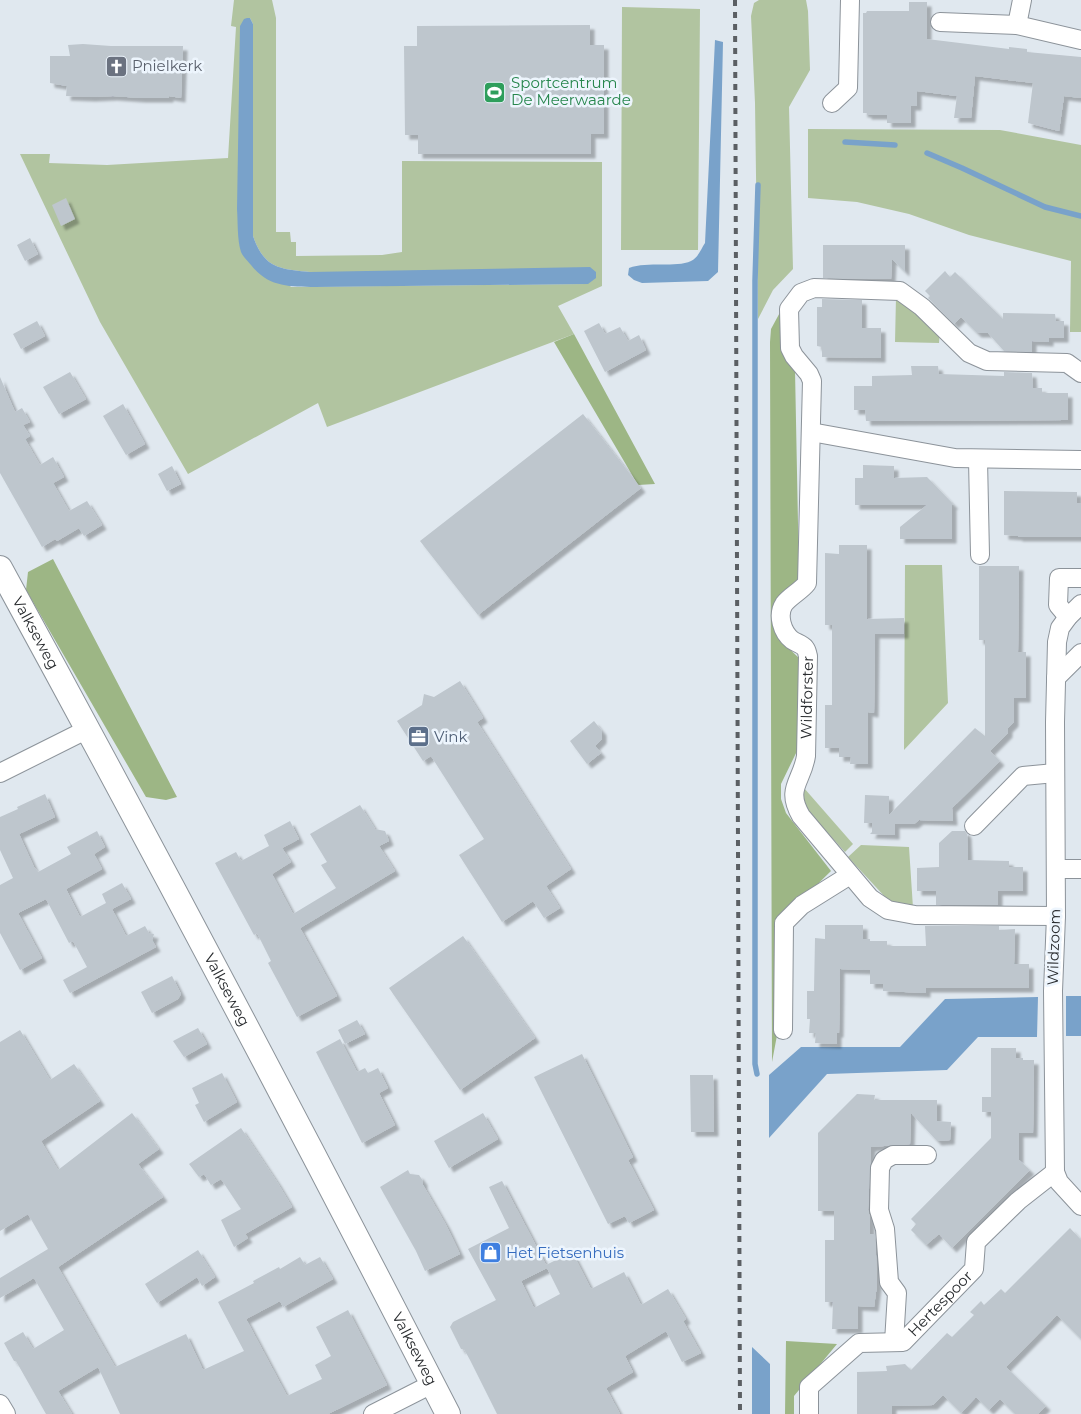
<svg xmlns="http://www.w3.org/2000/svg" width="1081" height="1414" font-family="Montserrat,sans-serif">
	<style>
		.green { fill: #b1c4a0; fill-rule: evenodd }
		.forest { fill: #9db685 }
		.water { fill: #79a2ca }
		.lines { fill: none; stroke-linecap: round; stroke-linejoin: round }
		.stream { stroke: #79a2ca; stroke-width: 5.5 }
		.building { fill: #bec6cd; fill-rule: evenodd; filter: url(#shadow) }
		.street-casing { stroke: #8c939a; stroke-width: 20 }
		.secondary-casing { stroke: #8c939a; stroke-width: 26 }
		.street { stroke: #fff; stroke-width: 18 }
		.secondary { stroke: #fff; stroke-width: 24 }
		.rail { stroke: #5b5f63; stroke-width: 4; stroke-dasharray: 6 6; stroke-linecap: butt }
		.labels { text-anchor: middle; stroke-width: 5; stroke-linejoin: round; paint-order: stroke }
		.worship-label { font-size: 15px; fill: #5b616d; stroke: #edf5fd; text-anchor: start }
		.leisure-label { font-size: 15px; fill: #27864d; stroke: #edf5fd; text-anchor: start }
		.street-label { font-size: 15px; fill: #292c2f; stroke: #edf5fd }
		.service-label { font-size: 15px; fill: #4e5e75; stroke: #edf5fd; text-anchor: start }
		.shop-label { font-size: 15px; fill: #366cbe; stroke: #edf5fd; text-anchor: start }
	</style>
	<defs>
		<filter id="shadow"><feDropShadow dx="4.5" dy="4.5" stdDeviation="1" flood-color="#0004"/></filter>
	</defs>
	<rect width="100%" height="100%" fill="#e0e8ef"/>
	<path class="green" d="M234 0H272L276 18V232H290L291 242H296V256L382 255 402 252V161L602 162V286L558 306 574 334 327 427 318 403 188 474 100 322 20 154H50L49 163 107 165 228 158 236 27 231 26ZM250 18 253 24V236C264 268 279 269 310 272L587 284 291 287 238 232Z
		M759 0H806L808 11 810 70 789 107 793 269 773 290 758 319 755 103 751 16 754 3Z
		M622 7 700 9 698 250H621Z
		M808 129 1000 130 1081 145V332H1070L1071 261 969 235 909 214 857 202 808 198Z
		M896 297 940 330 939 343 895 342Z
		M905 565H942L948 703 904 750Z
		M804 788 853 844 845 852 806 809 802 801V789Z
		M861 845 909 847 913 908 895 903 887 899 848 857Z"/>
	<path class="forest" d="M784 305 795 370 799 574 781 641 800 659 799 747 781 784V799L786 813 831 871 781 920 778 1030 772 1062 770 342 771 329Z
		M574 334 655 484 638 485 554 342Z
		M53 559 177 797 166 800 146 797 26 590 28 572Z
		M786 1341 837 1344 794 1396V1414H785Z"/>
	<path class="water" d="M247 18H250L253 24V236C264 268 279 269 310 272L590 267 596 272V278L588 284 315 287C289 287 268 287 251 265 248 261 243 257 241 252 237 239 238 222 237 209L240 26 244 19Z
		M715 40 723 42 718 272 708 281 642 283 634 280 628 275 629 268C648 261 676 268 691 261 698 258 701 249 705 243Z
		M1066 996H1081V1036H1066Z
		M1038 997 1037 1037H978L947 1070 827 1074 769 1138V1075L801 1047H900L945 999Z
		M752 1347 770 1364V1414H752Z"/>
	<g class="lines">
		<path class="stream" d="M845 142 895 145
			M927 153 962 168 1045 207 1081 216
			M757 1074 755 1064V281L758 185"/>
	</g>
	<path class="building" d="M909 2H927V39L1009 49V47L1027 49V52L1081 57V98L1064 96 1059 131 1028 123 1033 83 975 76 971 118H954L957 96 917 91V106H911V123H887V115H867V113H863V13H866L867 11H909Z
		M590 25V45H604V134H591V154H418V135H405L404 46H417V26Z
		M83 44 111 46H183L181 98 169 96V98H141L113 96 91 97 66 96 67 86 50 83V56H70L68 45Z
		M66 198 75 219 61 226 52 205Z
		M30 238 38 254 25 261 17 245Z
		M823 245H905V272L892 259 891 279 823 278Z
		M945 271 950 277 955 272 1003 319V313L1055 314 1056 321H1064V338H1049V342L1032 341V352L1004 351 988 333H977L961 317 954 324 928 298 930 296 925 291Z
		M822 299 862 300V328H881V358L822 357V347L817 346V307H822Z
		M37 321 45 336 21 349 13 334Z
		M599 323 605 334 620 327 628 341 639 335 646 350 605 372 584 331Z
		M911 366H938L939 374 1004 376V372L1032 373 1033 388H1042V393H1068V420L866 421 865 410H854V386H872V376L912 375Z
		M70 372 86 399 59 414 43 387Z
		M0 377 15 412 22 408 30 422 23 425 30 436 25 439 40 465 53 457 64 477 53 483 69 511 87 501 102 525 84 536 79 528 57 541 55 539 42 547 0 473Z
		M123 404 145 444 126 455 103 416Z
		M583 414 641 488 478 615 420 541Z
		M863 465 894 466V478L927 477 954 505H952V539H900V527L927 505H855V478H863Z
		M172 466 181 484 167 491 158 474Z
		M1004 491 1077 492V503H1081V537H1018V536L1004 535Z
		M839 545H867V619L904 618V634H875L874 713 868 712V764H850L851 757H839V748H825V705H832V625H825V553L839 554Z
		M979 566H1019L1018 652H1026V698H1014V722L1008 728V733L990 751 1000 761 952 808 953 821 919 820 914 824H895V835L870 834 872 832V823H864L865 795 889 796V815L975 728 985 736V640H979Z
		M460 681 483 718 477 722 571 869 546 886 560 908 544 918 533 901 502 922 459 855 484 839 431 756 423 761 397 721 422 705 424 694 434 697Z
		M594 721 602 731V739L595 746 601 753 587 764 570 741Z
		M45 794 55 817 19 834 34 867 38 872 71 854 67 847 97 831 105 847 94 854 102 869 66 889 80 917 106 903 102 894 122 883 131 899 112 909 126 936 145 926 149 933 154 934 152 940 156 947 70 993 63 980 87 967 73 941 69 943 46 899 18 913 42 958 20 970 0 933V885L13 878 0 850V817L18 809 17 807Z
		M360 805 375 829 385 831 389 841 379 846 395 871 300 928 337 996 297 1017 268 963 271 961 257 933 254 935 215 863 236 852 241 861 269 846 264 835 290 821 299 839 282 848 291 862 272 874 293 914 336 888 321 865 327 862 310 834Z
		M952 831H965L967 834 968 860 1009 861V867H1023V891H998V905H936V891H917V868L939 867V843Z
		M825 925H863V939H870V941H887V946H926L925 926H999V930L1015 929 1014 964H1029V988H926V993L883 991V984H870V970L840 969 839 1033H837V1044L815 1043 816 1033H809L810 1019H807V991H814L815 938 825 939Z
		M463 936 535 1038 460 1090 389 988Z
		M172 976 181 994 178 999 152 1013 141 992Z
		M357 1020 365 1034 345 1044 338 1030Z
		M198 1028 207 1044 184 1057 173 1041Z
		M20 1030 50 1080 74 1064 100 1101 41 1141 58 1170 132 1113 159 1149 138 1164 163 1197 58 1267 115 1367 186 1334 203 1370 244 1351 218 1302 254 1283 253 1281 279 1267 280 1269 300 1257 305 1265 320 1257 333 1279 283 1307 280 1301 246 1319 287 1396 322 1379 315 1365 331 1356 316 1327 348 1310 387 1385 328 1414H120L98 1367 58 1391 72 1414H46L16 1361H14L4 1343 23 1332 33 1349 64 1330 34 1278 0 1298V1278L48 1249 28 1214 0 1231V1042Z
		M340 1039 357 1072 365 1068 368 1073 378 1068 388 1088 379 1093 395 1125 362 1143 316 1052Z
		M991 1048H1016V1058H1023V1060H1034L1033 1133H1019V1160L1030 1170 952 1248 939 1234 926 1245 911 1230 916 1224 911 1219 991 1138V1112H982V1097H991Z
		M582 1054 633 1157 628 1160 654 1210 629 1223 625 1216 608 1224 534 1077Z
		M222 1073 237 1102 204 1122 195 1105 199 1103 192 1088Z
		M690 1075H713L714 1132H691Z
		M857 1094 875 1095 874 1100H937V1121L951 1122 950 1140 937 1141 911 1113 910 1144 871 1147 868 1210 870 1218V1234H875L876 1255 877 1285 874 1307 858 1306V1329H832L833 1302H825V1240H834V1211H818V1133Z
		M483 1113 498 1139 449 1168 434 1141Z
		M241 1128 277 1182 292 1207 245 1234 248 1238 234 1247 221 1220 241 1209 221 1179 211 1185 204 1174 199 1177 189 1164Z
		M408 1170 410 1174 419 1175 423 1181V1185L446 1225 460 1254 425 1271 416 1251 380 1187Z
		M502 1181 546 1265 572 1252 591 1289 624 1272 641 1305 668 1289 686 1319 683 1321 701 1353 682 1362 666 1331 625 1356 633 1372 606 1388 620 1414H497L470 1360 464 1349H461L450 1327 453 1322 496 1300 468 1249 509 1228 489 1187ZM547 1268 560 1294 534 1308 521 1281Z
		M1070 1228 1081 1240V1339L1057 1315 1006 1367 1046 1406 1038 1414H1015L1000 1399 989 1410 976 1397 961 1413 943 1395 933 1405 892 1406V1414H857V1372L887 1371 886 1366 905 1364 911 1370 947 1333 952 1337 974 1315 970 1312 981 1301 984 1305 1001 1289 1005 1293Z
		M198 1250 215 1277 202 1286 197 1277 157 1303 145 1284Z"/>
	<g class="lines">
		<defs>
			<g id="street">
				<path d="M940 22 1017 25 1081 40"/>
				<path d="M1017 25 1022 0"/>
				<path d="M832 103 848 88 850 0"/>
				<path d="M811 432 955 458 1081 460"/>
				<path d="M978 459 980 555"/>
				<path d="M1081 604 1068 617 1060 628 1057 642 1055 722 1056 916 1053 991 1055 1172 1059 1182 1081 1206"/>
				<path d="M1068 617 1058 605 1059 578H1081"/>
				<path d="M1056 678 1081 653"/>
				<path d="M0 773 88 729"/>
				<path d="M974 826 1023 776 1055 773"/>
				<path d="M1056 869H1081"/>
				<path id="s1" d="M1056 916 915 915 888 910 870 898 801 816C785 788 802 782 806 756L808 656C807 653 807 650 805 648 802 644 796 643 792 640 782 632 777 615 784 604 790 596 801 591 807 583L812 381 809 374 794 356 790 348 789 309 801 293 814 288 900 291 922 307 969 353 987 361 1067 363 1081 373"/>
				<path d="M783 1030 784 923 802 905 850 875"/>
				<path d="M894 1342 897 1293 889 1282 885 1229 879 1210 880 1168 884 1160 893 1155H927"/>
				<path d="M0 1404 6 1414"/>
				<path d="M373 1414 432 1384"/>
				<path id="s2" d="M809 1414V1387L859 1343 903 1342 974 1269 976 1242 1018 1201 1055 1172"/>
			</g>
			<g id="secondary">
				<path id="s3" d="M0 568C153 848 302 1130 448 1414"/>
			</g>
		</defs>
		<use href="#street" class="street-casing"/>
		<use href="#secondary" class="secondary-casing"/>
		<use href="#street" class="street"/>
		<use href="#secondary" class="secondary"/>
		<path class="rail" d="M735 0 740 1414"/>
	</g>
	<defs>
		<symbol id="church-square" viewBox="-11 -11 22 22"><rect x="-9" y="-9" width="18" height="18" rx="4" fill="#6b7280" stroke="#edf5fd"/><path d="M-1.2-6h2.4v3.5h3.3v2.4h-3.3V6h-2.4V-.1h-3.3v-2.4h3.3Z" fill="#fff"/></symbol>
		<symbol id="stadium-square" viewBox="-11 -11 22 22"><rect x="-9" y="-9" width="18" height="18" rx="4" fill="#2e9e5b" stroke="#edf5fd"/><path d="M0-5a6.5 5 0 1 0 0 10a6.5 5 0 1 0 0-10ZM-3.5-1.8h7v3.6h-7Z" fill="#fff"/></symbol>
		<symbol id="office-square" viewBox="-11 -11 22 22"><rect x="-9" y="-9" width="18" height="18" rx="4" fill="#5c6f8a" stroke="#edf5fd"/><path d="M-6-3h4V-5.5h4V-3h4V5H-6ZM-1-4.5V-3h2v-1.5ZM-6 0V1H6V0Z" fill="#fff"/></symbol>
		<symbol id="shop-square" viewBox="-11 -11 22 22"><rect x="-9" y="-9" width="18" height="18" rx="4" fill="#3f7fe0" stroke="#edf5fd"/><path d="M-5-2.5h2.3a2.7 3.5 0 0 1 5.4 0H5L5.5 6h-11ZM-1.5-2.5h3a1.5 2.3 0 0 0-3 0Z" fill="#fff"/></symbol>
	</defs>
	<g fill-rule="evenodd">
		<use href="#church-square" x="104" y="54" width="25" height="25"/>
		<use href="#stadium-square" x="482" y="80" width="25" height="25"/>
		<use href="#office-square" x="406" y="724" width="25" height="25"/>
		<use href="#shop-square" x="478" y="1240" width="25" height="25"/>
	</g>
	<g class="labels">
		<g class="worship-label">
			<text x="132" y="71">Pnielkerk</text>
		</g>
		<g class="leisure-label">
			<text x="511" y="88">Sportcentrum<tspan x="511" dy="17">De Meerwaarde</tspan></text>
		</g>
		<g class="street-label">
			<text dy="5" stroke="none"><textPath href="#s3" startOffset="74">Valkseweg</textPath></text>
			<text dy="5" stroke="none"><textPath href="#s1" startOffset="419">Wildforster</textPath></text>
			<text transform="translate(1054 947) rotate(-88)" y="5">Wildzoom</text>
			<text dy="5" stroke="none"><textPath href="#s3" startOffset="479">Valkseweg</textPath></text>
			<text dy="5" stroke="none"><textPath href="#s2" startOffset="191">Hertespoor</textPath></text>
			<text dy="5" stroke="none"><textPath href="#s3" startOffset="884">Valkseweg</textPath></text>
		</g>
		<g class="service-label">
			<text x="434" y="742">Vink</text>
		</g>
		<g class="shop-label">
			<text x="506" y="1258">Het Fietsenhuis</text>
		</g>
	</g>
</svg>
